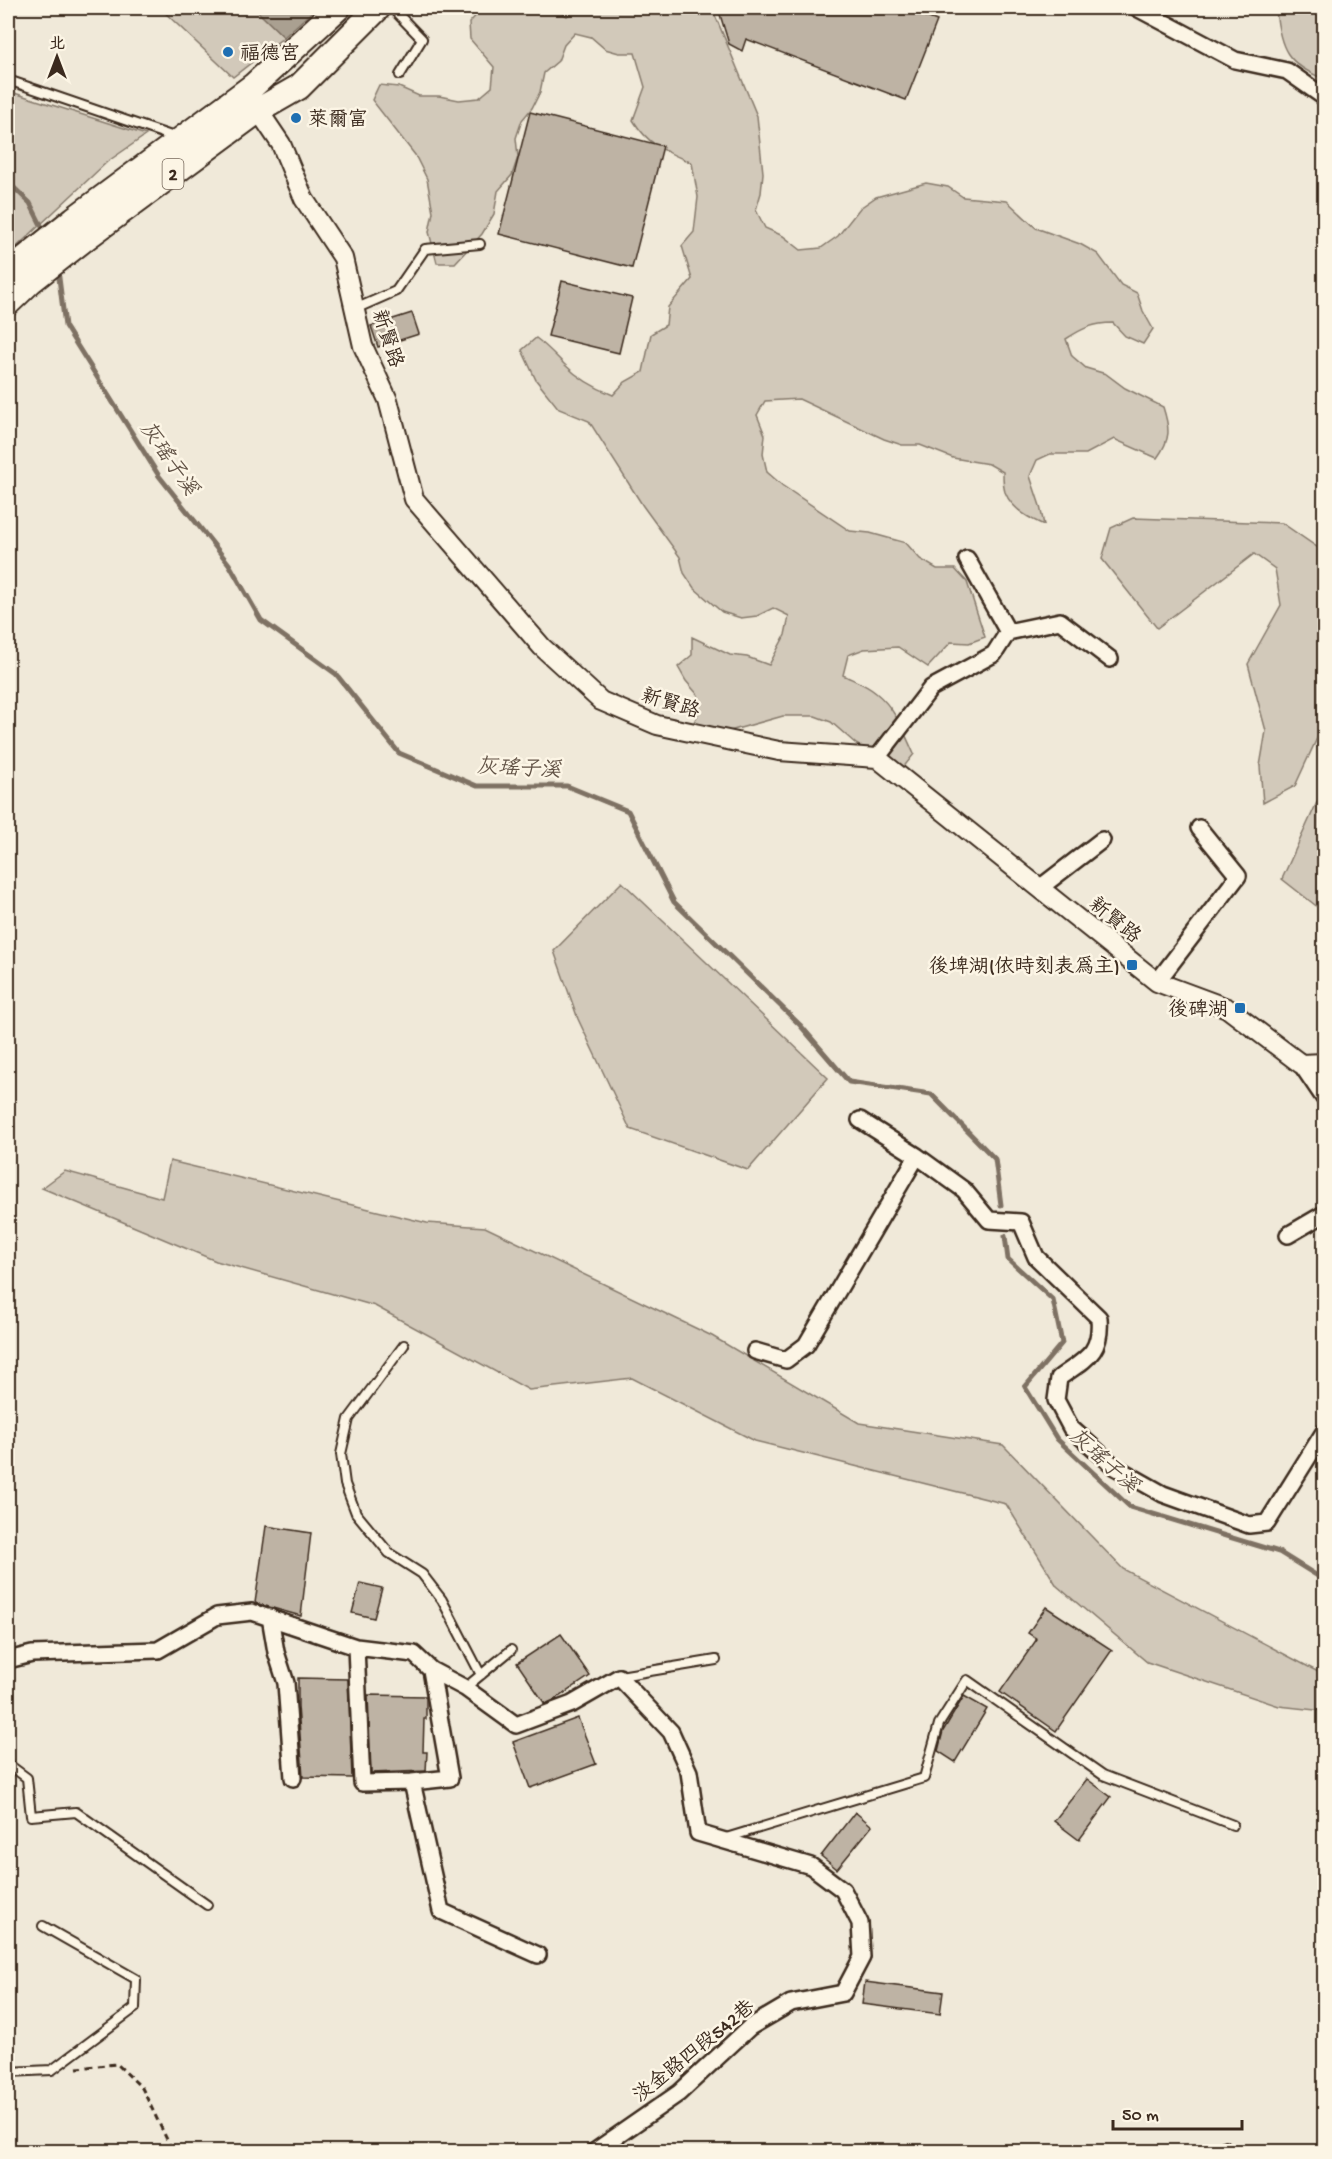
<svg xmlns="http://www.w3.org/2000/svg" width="1332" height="2159" font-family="'Gochi Hand','LXGW WenKai TC',sans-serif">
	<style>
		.green { fill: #d2c9ba; stroke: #867a6c; stroke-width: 1.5 }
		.water { fill: #aaa091; stroke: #7e7163; stroke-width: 1.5 }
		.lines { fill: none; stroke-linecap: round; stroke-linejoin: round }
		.stream { stroke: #7e7163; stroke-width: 5 }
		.building { fill: #beb3a4; stroke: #3b2a1e; stroke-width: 1.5 }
		.service-casing { stroke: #3b2a1e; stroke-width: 12 }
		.minor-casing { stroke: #3b2a1e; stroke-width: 20 }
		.tertiary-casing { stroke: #3b2a1e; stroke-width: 22 }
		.primary-casing { stroke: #3b2a1e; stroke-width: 28 }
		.path { stroke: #3b2a1e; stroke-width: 3; stroke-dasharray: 6 4.5; stroke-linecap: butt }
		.service { stroke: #fcf5e5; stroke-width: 8 }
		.minor { stroke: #fcf5e5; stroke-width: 15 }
		.tertiary { stroke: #fcf5e5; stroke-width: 18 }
		.primary { stroke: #fcf5e5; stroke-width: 24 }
		.poi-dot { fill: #1f6fb2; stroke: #fcf5e5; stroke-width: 2 }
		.labels { text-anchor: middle; stroke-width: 5; stroke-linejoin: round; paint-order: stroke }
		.shield { fill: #fcf5e5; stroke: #75675a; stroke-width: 1.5 }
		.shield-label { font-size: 18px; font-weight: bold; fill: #3b2a1e }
		.poi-label { font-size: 20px; fill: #3b2a1e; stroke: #fcf5e5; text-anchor: start }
		.street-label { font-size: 20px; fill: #3b2a1e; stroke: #fcf5e5 }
		.water-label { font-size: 21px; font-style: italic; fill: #625346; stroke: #fcf5e5 }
	</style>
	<rect width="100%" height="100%" fill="#f0e9d9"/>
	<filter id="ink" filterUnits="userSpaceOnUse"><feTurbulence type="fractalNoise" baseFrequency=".0167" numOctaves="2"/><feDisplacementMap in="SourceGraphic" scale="12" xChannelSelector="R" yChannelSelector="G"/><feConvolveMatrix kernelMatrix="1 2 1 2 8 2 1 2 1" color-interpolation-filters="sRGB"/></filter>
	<g filter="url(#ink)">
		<path class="green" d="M160 8H254L284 37 233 77Z
			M483 8H554L567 16 577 8H712L757 116 763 173 761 193 756 210 765 228 783 236 801 250 821 248 838 236 860 208 876 197 926 183 948 187 963 197 1007 201 1036 228 1080 244 1098 254 1121 285 1137 293 1143 311 1153 329 1143 344 1125 336 1113 323C1093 323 1083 328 1066 339L1072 356 1086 368 1106 374 1125 388 1163 407C1170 429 1171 439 1157 458L1114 439 1086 454H1050L1037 460 1030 476 1040 506 1044 525C1030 519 1011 508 1005 492 1003 486 1003 478 1003 472L989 464 953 458 920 445H902L884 439 799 399 765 401 757 415 765 435 763 454 767 472 783 486 850 531 870 533 906 543 920 559 937 569H955L967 582 985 637 969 643 951 642 928 667 898 647 864 649 848 655 843 675C853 680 867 685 876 693 895 708 904 732 914 754L902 769 856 744 831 722 815 716H783L726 732 690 730 698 714V695L686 681 678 667 692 655V637L730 655 747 657 769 665 785 635 789 616 773 608 757 616 741 618 722 612 694 588 684 573 680 557 643 506 589 421 559 409 536 380 522 350 536 338C547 346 555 355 564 364 578 378 595 388 613 395L625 382 643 372 651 334 666 325 668 307 692 279 682 246 694 232 698 197 692 163C665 151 649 146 633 120L645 87 635 53H619L605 49 591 37 575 33 564 45 558 61 544 73 540 92 532 108 522 120 516 138 518 157 512 175 498 191 494 214 482 234 455 263H437L429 232 433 212 427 179 415 155 372 100 379 85 399 87 419 96H439L459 100 479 98 492 87 494 67 470 39 469 23Z
			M1298 8H1324V79C1287 64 1280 49 1276 10H1296Z
			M8 91 146 135 107 162 8 255Z
			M1133 518 1282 523 1324 552V723L1295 786 1263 803 1260 766 1266 731 1248 664 1281 605 1275 569 1254 554 1157 628 1102 559 1111 528Z
			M1324 787V912L1282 879Z
			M622 882 828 1078 748 1170 630 1129 578 1019 554 951Z
			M170 1161 427 1223 485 1227 712 1336 859 1423 1003 1445 1123 1569 1324 1675V1711L1279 1706 1147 1662 1057 1586 1006 1504 755 1441 632 1378 529 1390 375 1306 216 1261 42 1188 65 1171 162 1198Z"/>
		<path class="water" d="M254 8H316L284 37Z"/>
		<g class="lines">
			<path class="stream" d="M8 182 30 203 45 233
				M58 270 65 326 159 476 229 564 261 620 336 674 399 753 477 786H567L628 811 674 902 800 1025 849 1082 931 1094 995 1159 1001 1205
				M1005 1236 1008 1259 1053 1300 1062 1343 1025 1387 1057 1439 1130 1507 1279 1552 1324 1580"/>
		</g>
		<path class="building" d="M718 8H902L937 21 906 100 746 39 742 51 729 44Z
			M530 112 663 146 632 268 499 234Z
			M562 281 632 298 619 353 548 336Z
			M412 313 419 334 378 347 371 326Z
			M266 1526 311 1533 301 1616 255 1603Z
			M360 1583 382 1588 374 1618 352 1613Z
			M1046 1607 1112 1650 1056 1731 1000 1692 1037 1639 1028 1633Z
			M561 1634 590 1676 554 1700 545 1704 517 1663Z
			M298 1678 348 1679 352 1778 303 1777 298 1706Z
			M368 1695 426 1696V1719H424L423 1752H427L426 1771 371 1773Z
			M964 1696 987 1709 955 1762 938 1751 943 1731Z
			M578 1718 596 1764 530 1788 513 1742Z
			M1087 1779 1111 1797 1079 1840 1054 1821Z
			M855 1812 872 1826 837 1869 821 1856Z
			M865 1982 943 1992 940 2014 862 2004Z"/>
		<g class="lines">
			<defs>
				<path id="service" d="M392 8 422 39 400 75
					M8 80 177 138
					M355 309 396 291 425 249 480 244
					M404 1345 349 1419 341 1454 345 1484 356 1513 389 1553 422 1574 442 1600 481 1675
					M620 1676 716 1660
					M465 1688 511 1650
					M8 1764 27 1778 31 1816 76 1812 207 1905
					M726 1838 924 1778 939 1724 967 1680 1103 1775 1233 1825
					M8 2072 52 2070 135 2008 136 1979 43 1926
					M1221 2152 1225 2145"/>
				<path id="minor" d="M1137 8 1235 60 1287 71 1324 97
					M967 559 1008 632
					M877 758 931 688 994 654 1008 632 1060 621 1110 659
					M1041 887 1102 840
					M1157 982 1238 876 1199 828
					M1301 1064 1324 1098
					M860 1120 917 1156
					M1288 1235 1324 1214
					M755 1351 786 1360 806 1345 917 1156 964 1190 989 1220 1021 1222 1036 1257 1099 1318C1102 1354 1085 1359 1059 1378L1056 1400 1071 1428 1115 1467 1163 1494 1249 1525 1267 1523 1324 1432
					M270 1617 276 1652 286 1683 293 1778
					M356 1647 362 1783 412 1782 441 1911 538 1955
					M8 1660 32 1654 158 1650 217 1616 252 1612 356 1647 414 1654 431 1670 465 1688 516 1725 572 1704 619 1677 671 1732 689 1772 698 1833 811 1866 843 1890 860 1923 862 1957 843 1993 791 2003 750 2027 679 2093 594 2152
					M412 1782 450 1778 431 1670"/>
				<path id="tertiary" d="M252 101 281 144 304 199 343 258 363 346 388 400 414 499 542 647 601 701 657 725 779 751 877 758 1157 982 1227 1008 1301 1064 1324 1063"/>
				<path id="primary" d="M8 272 74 219 253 86 338 8
					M8 303 31 281 87 237 259 110 299 87 378 8"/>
			</defs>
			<use href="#service" class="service-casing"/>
			<use href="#minor" class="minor-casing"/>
			<use href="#tertiary" class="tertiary-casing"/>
			<use href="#primary" class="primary-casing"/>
			<path class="path" d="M77 2068 117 2064 142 2088 173 2152"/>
			<use href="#service" class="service"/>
			<use href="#minor" class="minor"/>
			<use href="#tertiary" class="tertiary"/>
			<use href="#primary" class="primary"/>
		</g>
	</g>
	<g class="poi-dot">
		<circle cx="228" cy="52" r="6"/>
		<circle cx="296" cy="118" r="6"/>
		<rect x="1126" y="959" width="12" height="12" rx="3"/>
		<rect x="1234" y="1002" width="12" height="12" rx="3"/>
	</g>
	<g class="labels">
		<rect class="shield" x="162.5" y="159" width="21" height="30" rx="4.5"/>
		<g class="shield-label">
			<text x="173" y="180">2</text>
		</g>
		<g class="poi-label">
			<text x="240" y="59">福德宮</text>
			<text x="308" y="125">萊爾富</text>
			<text x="1120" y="972" text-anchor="end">後埤湖(依時刻表為主)</text>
			<text x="1228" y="1015" text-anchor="end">後碑湖</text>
		</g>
		<g class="street-label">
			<text transform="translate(389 338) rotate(72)" y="7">新賢路</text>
			<text transform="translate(671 702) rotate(17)" y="7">新賢路</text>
			<text transform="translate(1116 919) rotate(39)" y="7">新賢路</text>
			<text transform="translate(693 2050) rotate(-39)" y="7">淡金路四段542巷</text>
		</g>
		<g class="water-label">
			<text transform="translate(170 458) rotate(55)" y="7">灰瑤子溪</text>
			<text transform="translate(519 767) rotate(3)" y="7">灰瑤子溪</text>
			<text transform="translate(1105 1460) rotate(42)" y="7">灰瑤子溪</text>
		</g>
	</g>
	<rect width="1332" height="2159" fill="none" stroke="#fcf5e5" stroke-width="30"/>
	<rect x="15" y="15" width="1302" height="2129" fill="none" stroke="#3b2a1e" stroke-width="2" filter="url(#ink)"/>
	<g transform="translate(57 57)" stroke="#fcf5e5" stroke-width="4.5" paint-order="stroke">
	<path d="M0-4.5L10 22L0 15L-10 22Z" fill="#3b2a1e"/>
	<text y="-9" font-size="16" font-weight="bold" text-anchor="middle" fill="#3b2a1e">北</text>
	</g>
	<path d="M1113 2120v9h129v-9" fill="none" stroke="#3b2a1e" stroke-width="3"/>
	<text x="1122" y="2120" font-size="18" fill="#3b2a1e" stroke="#fcf5e5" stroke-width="4.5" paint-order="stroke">50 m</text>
</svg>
